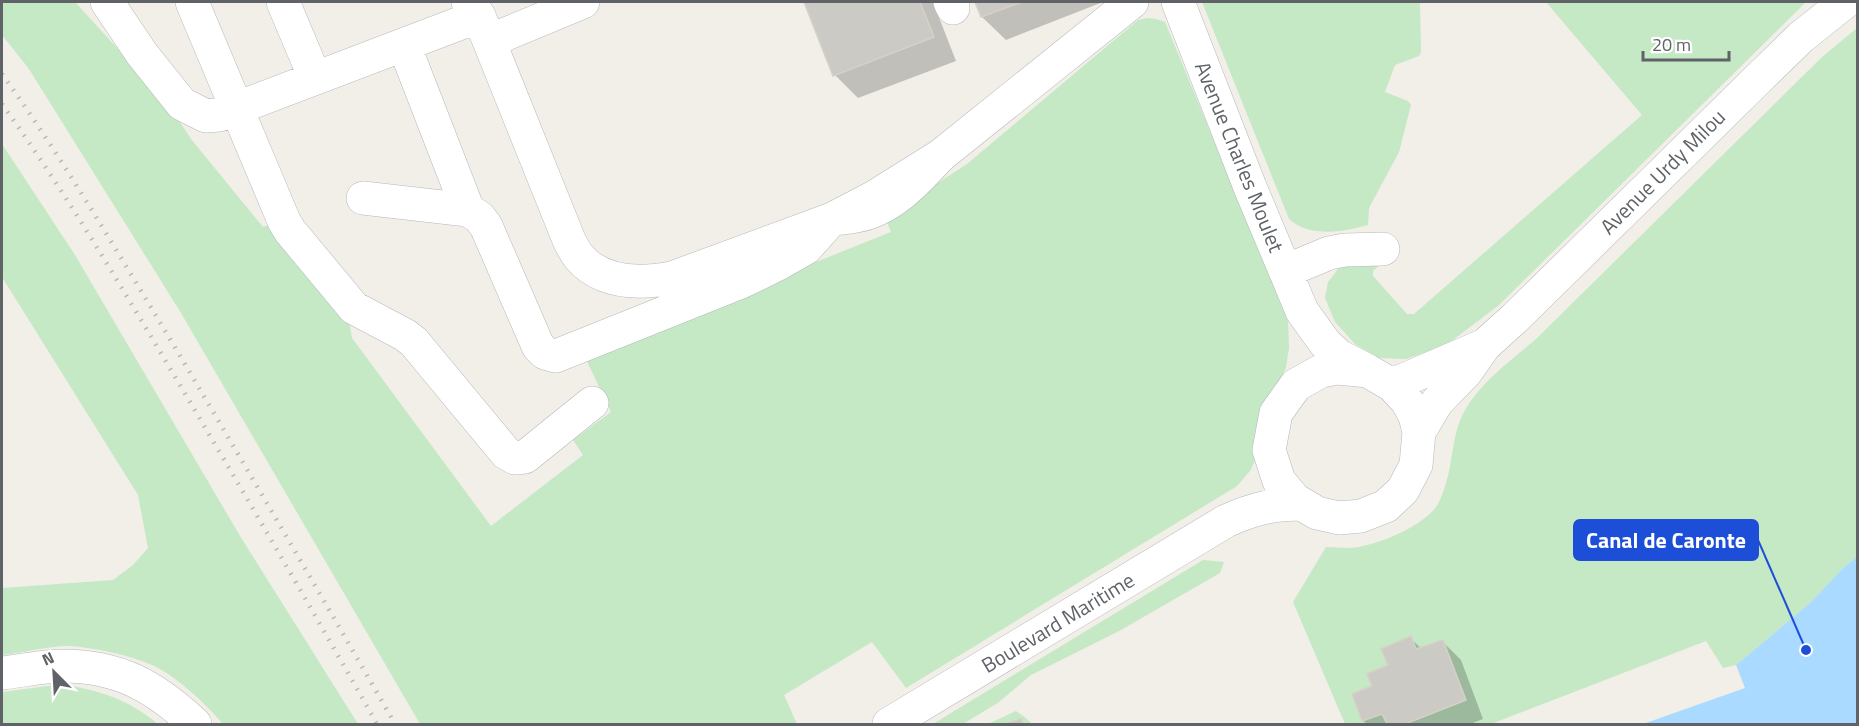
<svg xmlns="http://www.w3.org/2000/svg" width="1859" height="726" font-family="'Titillium Web',sans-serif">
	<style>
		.green { fill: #c5e8c5 }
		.water { fill: #aadaff }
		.shadow { fill: #0003 }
		.building { fill: #cccac5; stroke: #d6d1c6; stroke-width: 1.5 }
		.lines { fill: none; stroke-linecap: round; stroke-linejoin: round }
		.minor-casing { stroke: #b5b8bc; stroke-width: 34 }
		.minor { stroke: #fff; stroke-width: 33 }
		.rail { stroke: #b6b7b8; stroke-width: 4.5; stroke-dasharray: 1.5 8; stroke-linecap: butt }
		.labels { text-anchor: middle; stroke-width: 5; stroke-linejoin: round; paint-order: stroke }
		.street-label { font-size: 21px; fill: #5f6368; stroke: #fff }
		.leader { fill: none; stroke: #1d4ed8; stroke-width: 2 }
		.callout-dot { fill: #1d4ed8; stroke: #fff; stroke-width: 2 }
		.callout { fill: #1d4ed8; stroke: #1d4ed8; stroke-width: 2 }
		.callout-label { font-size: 22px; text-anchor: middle; font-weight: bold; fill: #fff }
	</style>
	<rect width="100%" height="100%" fill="#f1efe8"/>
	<path class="green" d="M2 2H75L169 105 191 139 263 227 275 223 349 321 352 338 491 526 583 455 573 440 611 412 584 355 891 232 885 217 967 164 1138 20C1149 17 1155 18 1165 22L1288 321 1289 348 1286 367 1257 456 1250 471 1237 486 906 688 872 642 784 695 797 724H420L181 313 29 69 2 35Z
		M1202 2H1420L1421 52 1419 56 1395 65 1385 92 1408 101 1411 105 1399 152 1369 208 1368 225C1343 232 1310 238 1289 219Z
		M1546 2H1806L1499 305 1445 346 1406 359 1379 358 1355 344 1335 322 1325 298 1328 282 1338 269 1354 262H1383L1373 271V276L1407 314H1414L1642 115Z
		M1857 28V557L1844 567 1810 603 1736 665 1723 668 1706 641 1491 724H1345L1293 602 1326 547C1334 547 1342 548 1349 548 1374 547 1424 527 1438 504 1441 498 1444 490 1446 483 1453 461 1452 437 1462 416 1477 385 1509 362 1535 340L1822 57Z
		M2 144 75 255 240 536 358 724H223C207 705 175 675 152 665 129 655 96 648 71 646 52 645 21 653 2 655V588L113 580 133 565 148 548 138 495 2 277Z
		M1203 560 1224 562 1220 573 1121 630 1031 675 999 702 963 724H933Z
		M63 684C100 691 128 699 158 724H2V692Z
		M1016 711 1026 718 1032 724H988Z"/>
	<path class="water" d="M1857 557V724H1643L1745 688 1736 665 1810 603 1844 567Z"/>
	<path class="shadow" d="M806 2H933L956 61 858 98 835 75Z
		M976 2H1103L1006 40 982 17Z
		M1410 638 1422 649 1442 641 1461 660 1483 719 1470 724H1367L1363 721 1354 695 1374 687Z"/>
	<path class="building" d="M804 2H920L934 37 833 76Z
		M975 2H1022L981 17Z
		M1411 636 1416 649 1443 640 1466 700 1405 724H1387L1382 714 1362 721 1352 694 1372 686 1367 674 1388 665 1381 649Z
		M1021 719 1023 724H1006Z"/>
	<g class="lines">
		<defs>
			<path id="minor" d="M107 2 142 54 182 104 206 116 219 115 479 16
				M192 2 284 221 290 231 354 308 405 335 414 342 506 453 515 458 525 457 592 403
				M283 2 315 78
				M950 2 953 8
				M1178 2 1250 187 1302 311 1325 343 1339 356 1368 371 1392 385 1407 401 1415 416 1419 432 1416 465 1403 490 1386 506 1361 516 1339 518 1317 513 1295 500 1279 481 1269 450 1276 413 1296 385 1321 371 1338 368 1368 371
				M489 41 583 2
				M404 45 468 210
				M940 156 1132 2
				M363 198 468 210 479 217 486 226 538 346 545 353 556 356 741 282 778 264 806 248 832 219C840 218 848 218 856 216 891 210 917 181 940 156L876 196 832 219 672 278C639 284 602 284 579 257 575 252 572 246 569 240L479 16 468 2
				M1286 271 1329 253 1345 250 1383 249
				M1392 385 1485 345
				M1419 432 1437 402 1466 372 1485 345 1515 318 1758 79 1800 38 1845 2
				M2 673C21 671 42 666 62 666 119 666 154 686 195 724
				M889 724 1226 521C1253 509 1272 504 1302 504"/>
		</defs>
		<use href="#minor" class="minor-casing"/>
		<use href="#minor" class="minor"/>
		<path class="rail" d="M2 74C63 159 116 250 170 339 246 467 321 595 395 724
			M2 104C61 186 113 273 165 360 237 481 308 602 377 724"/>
	</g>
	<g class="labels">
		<g class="street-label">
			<text transform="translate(1239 157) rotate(68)" y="7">Avenue Charles Moulet</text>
			<text transform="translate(1663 172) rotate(-45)" y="7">Avenue Urdy Milou</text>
			<text transform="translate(1058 623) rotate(-31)" y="7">Boulevard Maritime</text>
		</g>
	</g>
	<path class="leader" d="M1806 650L1758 540"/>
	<circle class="callout-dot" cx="1806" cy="650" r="6"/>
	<rect class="callout" x="1574" y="520" width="184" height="40" rx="6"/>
	<g class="callout-label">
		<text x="1666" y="548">Canal de Caronte</text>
	</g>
	<rect width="1859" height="726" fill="none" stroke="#5f6368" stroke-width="6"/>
	<g transform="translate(54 672) rotate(336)" stroke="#ffffff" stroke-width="4.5" paint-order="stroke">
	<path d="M0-4.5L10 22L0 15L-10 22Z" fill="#5f6368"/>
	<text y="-9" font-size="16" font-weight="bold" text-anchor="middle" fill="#5f6368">N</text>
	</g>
	<path d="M1643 51v9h86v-9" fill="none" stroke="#5f6368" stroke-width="3"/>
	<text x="1652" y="51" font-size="18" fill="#5f6368" stroke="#ffffff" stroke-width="4.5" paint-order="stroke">20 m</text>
</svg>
